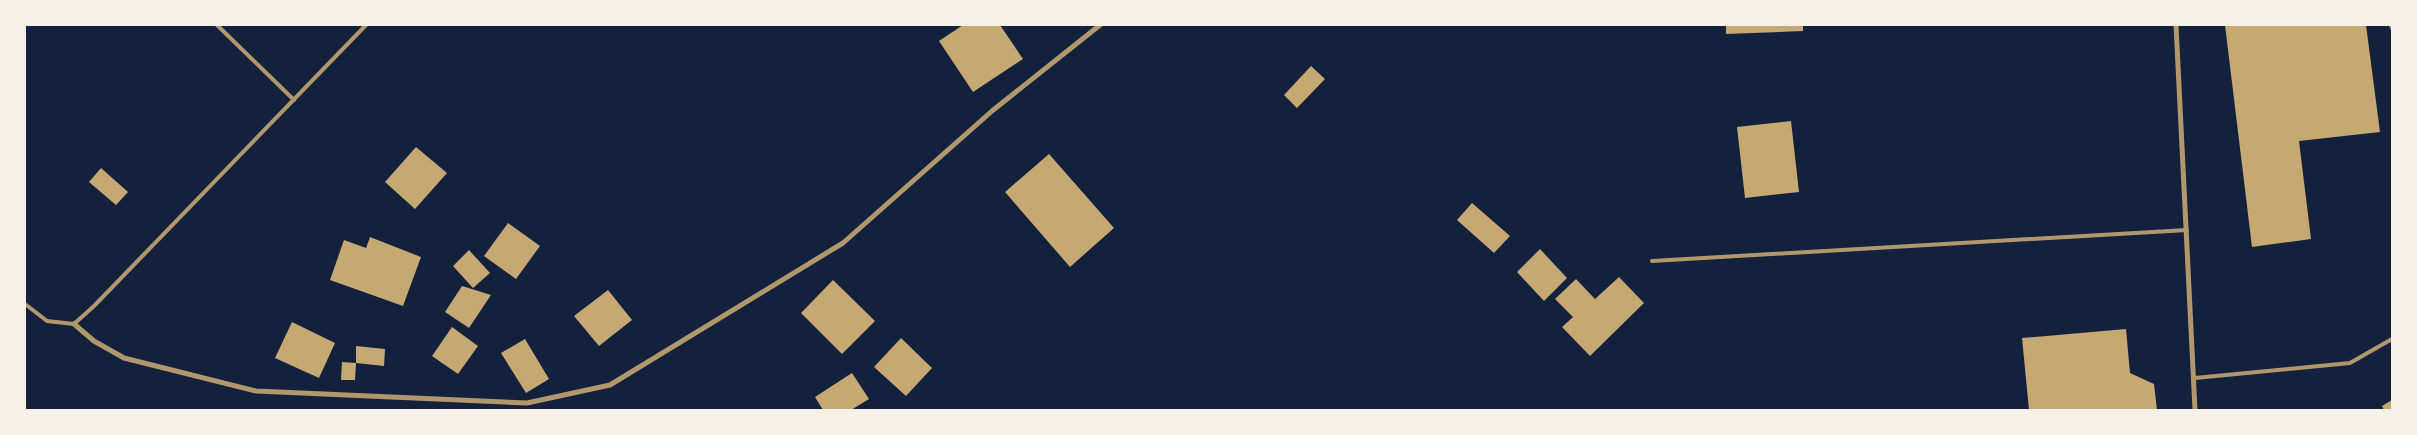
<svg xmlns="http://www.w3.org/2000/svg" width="2417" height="435" font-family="Lora,serif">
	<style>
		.building { fill: #c6a872 }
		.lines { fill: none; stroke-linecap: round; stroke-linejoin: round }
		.service { stroke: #b1986c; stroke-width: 4 }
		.minor { stroke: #b1986c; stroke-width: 5 }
	</style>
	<rect width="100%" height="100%" fill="#14213d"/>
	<path class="building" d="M963 25H1000L1023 59 973 92 939 41Z
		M1726 25H1803V31L1726 34Z
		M2225 25H2366L2380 132 2299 141 2311 239 2252 247Z
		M1311 66 1325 79 1297 108 1284 95Z
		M1791 121 1799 192 1745 198 1737 127Z
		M416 147 447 173 415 209 385 182Z
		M1049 154 1114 228 1070 267 1005 192Z
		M101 168 128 192 116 205 89 182Z
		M1472 203 1510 236 1494 253 1457 220Z
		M508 223 540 246 516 279 484 256Z
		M370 237 421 257 403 306 330 280 344 240 366 248Z
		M1540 249 1567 278 1544 301 1517 272Z
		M469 250 490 273 473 288 453 266Z
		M1619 277 1644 303 1590 356 1562 327 1573 317 1555 299 1576 279 1595 299Z
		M833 280 875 321 842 354 801 313Z
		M462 286 491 295 469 328 445 312Z
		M608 290 632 320 599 346 574 316Z
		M292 322 335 343 319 378 275 358Z
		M452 327 478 346 458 374 432 356Z
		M2126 329 2130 373 2154 384 2157 410H2029L2022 338Z
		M901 338 932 368 906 396 874 367Z
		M525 339 549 379 526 393 501 353Z
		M356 346 385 349 384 366 356 363Z
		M342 362 356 363 355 380H341Z
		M852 373 869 399 851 410H823L815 397Z
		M2392 400V410H2384L2382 406Z"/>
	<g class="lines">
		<path class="service" d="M217 25 294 100
			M2391 25 2392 28
			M1652 261 2187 230
			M25 304 47 321 74 324 94 306 366 25
			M2195 378 2350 363 2392 339"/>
		<path class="minor" d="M2176 25 2195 410
			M74 324 94 341 124 358 256 391 527 403 610 385 843 243 992 111 1100 25"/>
	</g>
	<rect width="2417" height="435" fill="none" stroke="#f6f1e7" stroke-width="52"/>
</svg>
